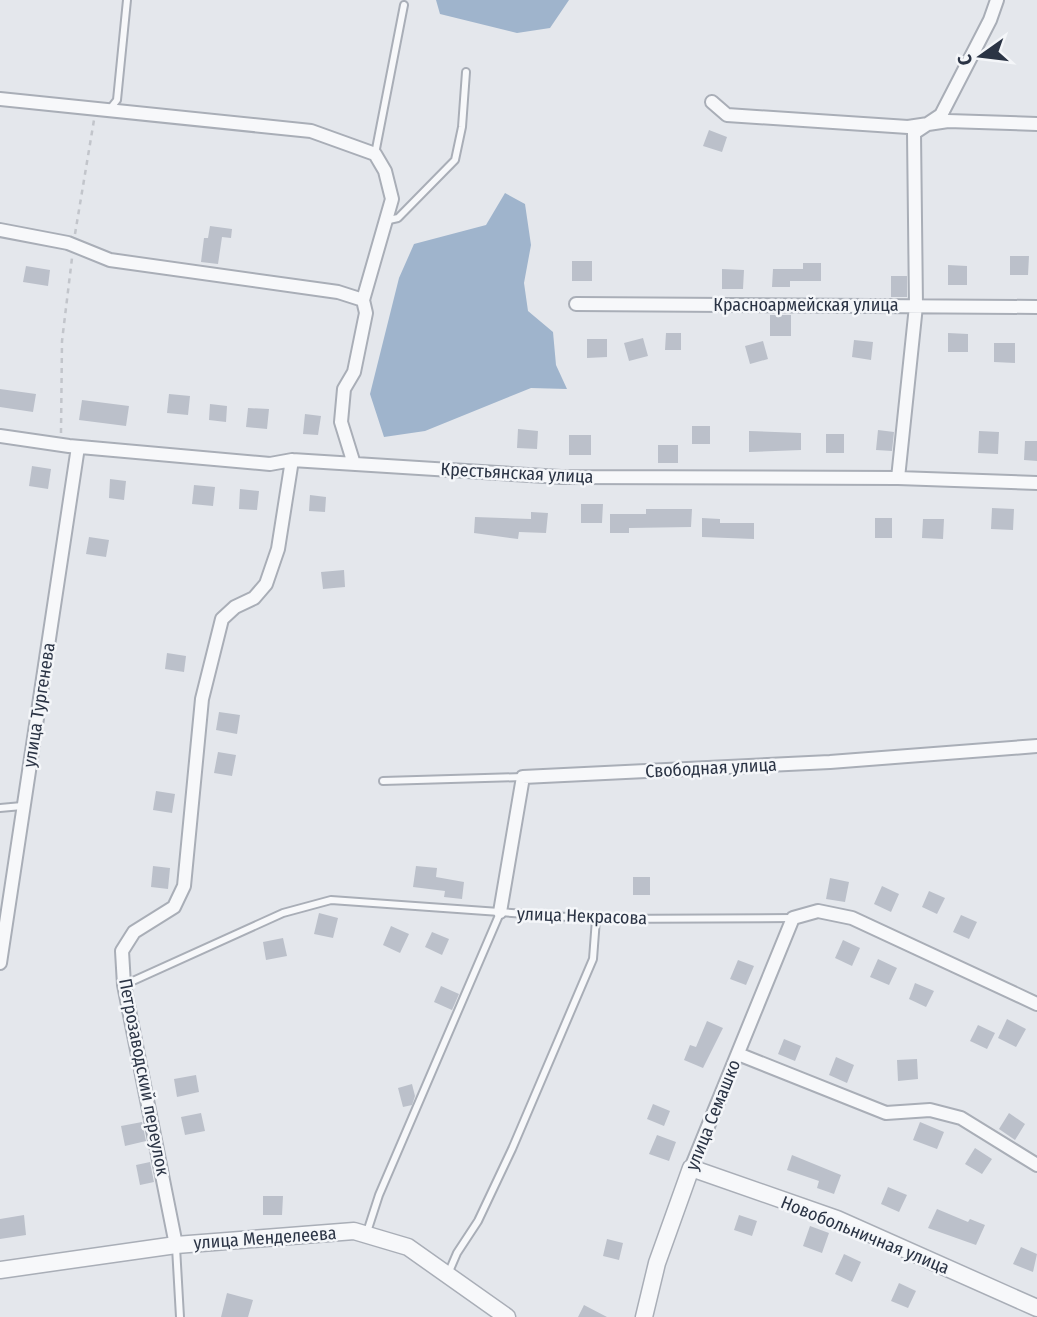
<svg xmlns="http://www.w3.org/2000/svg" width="1037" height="1317" font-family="'Fira Sans Condensed',sans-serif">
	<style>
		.water { fill: #9fb4cc }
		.building { fill: #bbc0ca }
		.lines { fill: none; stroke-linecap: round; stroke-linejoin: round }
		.service-casing { stroke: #a9aeb7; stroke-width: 10 }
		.minor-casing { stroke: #a9aeb7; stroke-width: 16 }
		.tertiary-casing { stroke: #a9aeb7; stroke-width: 19 }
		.path { stroke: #c2c5cb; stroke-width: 2.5; stroke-dasharray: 5 5; stroke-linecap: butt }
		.service { stroke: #f7f8fa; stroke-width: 6 }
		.minor { stroke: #f7f8fa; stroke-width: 12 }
		.tertiary { stroke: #f7f8fa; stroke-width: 16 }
		.labels { text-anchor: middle; stroke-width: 5; stroke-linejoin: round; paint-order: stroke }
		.street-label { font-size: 18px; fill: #2b3445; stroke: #f4f6f9 }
	</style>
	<rect width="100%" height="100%" fill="#e4e7ec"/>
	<path class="water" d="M436 0H569L550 28 517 33 440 14Z
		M505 193 525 204 531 245 524 283 528 311 553 332 556 365 567 389 531 388 425 431 384 437 370 394 399 278 414 244 486 225Z"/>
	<path class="building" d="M709 130 727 137 722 152 703 146Z
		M210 226 232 229 231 238 222 237 218 264 201 262 204 238H208Z
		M1010 256H1029L1028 275H1010Z
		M572 261H592V281H572Z
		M803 263H821V281H790V287H772L773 269H803Z
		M948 265 967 266V285H948Z
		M26 266 50 270 48 286 23 282Z
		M722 269 744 270 743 289H722Z
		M891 276H907V297H891Z
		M770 315H791V336H770Z
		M666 333H681V350H665Z
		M948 333 968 334V352H948Z
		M643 338 648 356 629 361 624 343Z
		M587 339H607V357L587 358Z
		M854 340 873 342 871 360 852 357Z
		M763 341 768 359 750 364 745 346Z
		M994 343H1015V363L994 362Z
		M0 389 36 394 33 412 0 407Z
		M169 394 190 396 188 415 167 413Z
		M82 400 129 406 126 426 79 420Z
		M210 404 227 406 226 422 209 420Z
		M248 408 269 409 267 429 246 427Z
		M305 414 321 416 318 435 303 434Z
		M692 426H710V444H692Z
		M518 429 538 431 537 449 517 448Z
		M878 430 894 432 892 451 876 450Z
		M749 431 801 433V450L749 452Z
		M979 431 999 432 998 454 978 453Z
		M826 434H844V453H826Z
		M569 435H591V455H569Z
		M1025 441H1037V461L1024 460Z
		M658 445H678V463H658Z
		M32 466 51 469 48 489 29 486Z
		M110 479 126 481 124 500 109 498Z
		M194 485 215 487 213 506 192 504Z
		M240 489 259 491 257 510 239 509Z
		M310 495 326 497 325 512 309 511Z
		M581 504H603L602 523H581Z
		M992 508 1014 509 1013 530 991 529Z
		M646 509H692L691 527 629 528V533H610V514H646Z
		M531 512 548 513 546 533 519 532 518 539 474 533 475 517 531 519Z
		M702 518 720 519V523H754V539L702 537Z
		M875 518H892V538H875Z
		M923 519H944L943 539 922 538Z
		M89 537 109 540 106 557 86 554Z
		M344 570 345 587 323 589 321 572Z
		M167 653 186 656 184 672 165 669Z
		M219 712 240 715 237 734 216 730Z
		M218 752 236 755 232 776 214 773Z
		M156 791 175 794 172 813 153 810Z
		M153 866 170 868 168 889 151 887Z
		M416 866 437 868 436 877 464 882 462 899 444 897 445 891 413 887Z
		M633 877H650V895H633Z
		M830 878 849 882 845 902 826 899Z
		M882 886 899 894 891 912 874 904Z
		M929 891 945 898 937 914 922 907Z
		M319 913 338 918 333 938 314 934Z
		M961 915 977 922 969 939 953 932Z
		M391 926 409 934 400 953 383 945Z
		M432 932 449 939 442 955 425 947Z
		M283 938 287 956 266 960 263 942Z
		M843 940 860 948 852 966 835 958Z
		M878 959 897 968 889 985 870 977Z
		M738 960 754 966 746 985 730 979Z
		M915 983 934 991 926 1007 909 999Z
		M441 986 459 994 452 1010 434 1002Z
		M1007 1019 1026 1029 1016 1047 998 1038Z
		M707 1021 723 1028 703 1068 684 1060 690 1045 696 1047Z
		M978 1025 995 1033 987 1049 970 1041Z
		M784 1039 801 1046 795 1061 778 1054Z
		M836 1057 854 1065 847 1083 829 1075Z
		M917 1059 918 1079 898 1081 897 1060Z
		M196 1075 199 1092 177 1097 174 1079Z
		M412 1084 415 1096 412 1105 403 1107 398 1088Z
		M653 1104 670 1111 664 1126 647 1119Z
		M201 1113 205 1131 185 1135 181 1117Z
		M1009 1113 1025 1124 1015 1140 999 1129Z
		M142 1122 146 1141 125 1146 121 1126Z
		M920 1122 944 1132 937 1149 913 1140Z
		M657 1135 676 1142 669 1161 649 1154Z
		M975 1148 992 1159 982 1174 965 1164Z
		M792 1155 841 1175 834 1194 817 1188 819 1181 787 1170Z
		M150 1162 154 1182 140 1185 136 1165Z
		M888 1187 907 1195 899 1212 881 1204Z
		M263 1196H283L282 1215H263Z
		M937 1209 968 1222 970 1219 985 1225 976 1245 928 1228Z
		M24 1215 26 1235 0 1239V1219Z
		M739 1215 757 1221 752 1236 734 1230Z
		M810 1226 829 1233 822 1253 803 1246Z
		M607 1239 623 1243 619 1260 603 1256Z
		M1021 1247 1037 1254 1033 1272 1013 1264Z
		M844 1254 861 1262 852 1282 835 1274Z
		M899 1283 916 1291 908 1308 891 1301Z
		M227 1293 253 1300 248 1317H221Z
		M584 1305 607 1317H578Z"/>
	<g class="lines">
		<defs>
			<path id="service" d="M109 110 117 100 127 0
				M375 154 404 5
				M389 220 398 218 455 160 462 127 466 72
				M383 781 523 777
				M0 808 22 806
				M124 985 283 913 331 900 596 919 793 918
				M367 1232 379 1195 500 913
				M176 1247 180 1317
				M448 1274 457 1253 478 1221 512 1149 593 959 596 919"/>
			<path id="minor" d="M0 99 311 131 375 154 385 171 392 199 363 300 366 313 354 372 344 389 341 422 354 464
				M712 102 727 115 908 127 948 121 1037 124
				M0 230 68 243 110 260 338 292 363 300
				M576 304 1037 307
				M0 436 69 446 270 464 292 460 561 477 898 478 1037 483
				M898 478 916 306 914 133 941 115 990 20 997 0
				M500 912 523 777 830 762 1037 746
				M0 963 78 447
				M738 1054 886 1113 930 1110 961 1118 1037 1165
				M691 1168 793 918 818 911 852 918 1037 1004
				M176 1245 124 985 122 951 134 932 174 907 184 886 202 699 222 619 235 607 254 598 266 584 278 549 292 460"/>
			<path id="tertiary" d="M0 1270 176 1245 354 1231 408 1247 507 1317
				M644 1317 657 1263 691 1168 837 1219 1037 1308"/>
		</defs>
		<use href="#service" class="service-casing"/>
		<use href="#minor" class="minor-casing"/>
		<use href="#tertiary" class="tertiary-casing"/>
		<path class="path" d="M75 234 94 120
			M61 433 62 341 72 258"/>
		<use href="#service" class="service"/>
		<use href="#minor" class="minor"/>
		<use href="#tertiary" class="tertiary"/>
	</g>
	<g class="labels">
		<g class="street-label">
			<text x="806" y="311">Красноармейская улица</text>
			<text transform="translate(517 473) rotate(3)" y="6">Крестьянская улица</text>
			<text transform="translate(39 705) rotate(-81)" y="6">улица Тургенева</text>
			<text transform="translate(711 768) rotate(-3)" y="6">Свободная улица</text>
			<text transform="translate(582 916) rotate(2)" y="6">улица Некрасова</text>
			<text transform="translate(144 1077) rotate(79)" y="6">Петрозаводский переулок</text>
			<text transform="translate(713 1115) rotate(-68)" y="6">улица Семашко</text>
			<text transform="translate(865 1235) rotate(22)" y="6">Новобольничная улица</text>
			<text transform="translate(265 1238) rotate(-4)" y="6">улица Менделеева</text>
		</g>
	</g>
	<g transform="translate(981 56) rotate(256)" stroke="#f4f6f9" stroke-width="5" paint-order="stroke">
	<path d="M0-5L12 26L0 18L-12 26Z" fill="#2b3445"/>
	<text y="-10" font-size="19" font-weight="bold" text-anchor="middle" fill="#2b3445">С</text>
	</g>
</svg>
